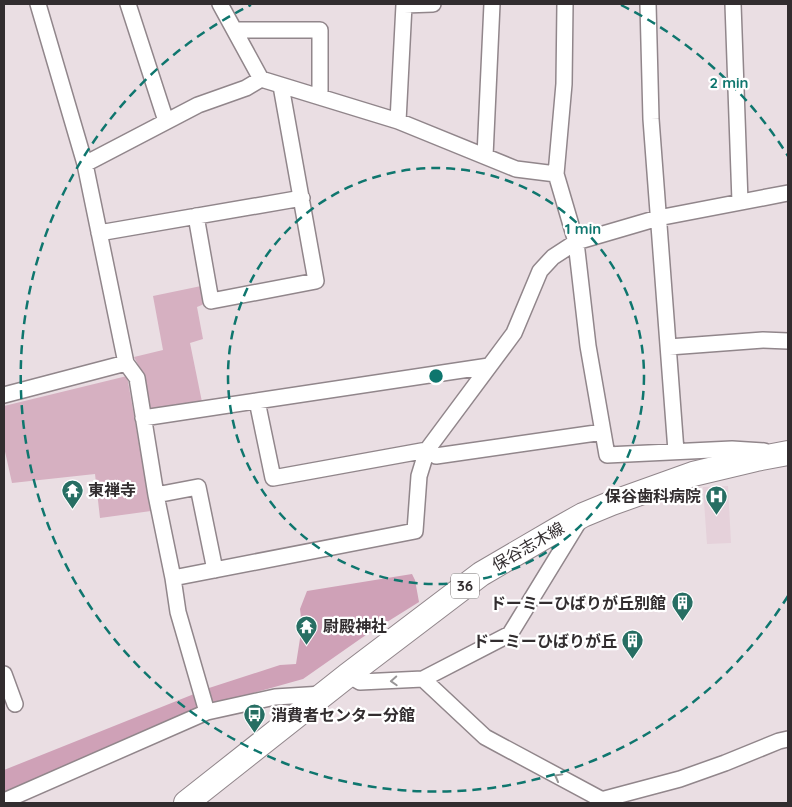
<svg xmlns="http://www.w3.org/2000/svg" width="792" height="807" font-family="Quicksand,'Noto Sans JP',sans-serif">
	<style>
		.built { fill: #e5d1da }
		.green { fill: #d6b0c1 }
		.forest { fill: #cfa1b7 }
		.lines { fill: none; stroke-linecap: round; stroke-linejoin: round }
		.minor-casing { stroke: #91868b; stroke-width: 18 }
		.primary-casing { stroke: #91868b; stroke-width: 26 }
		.minor { stroke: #fff; stroke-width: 15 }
		.primary { stroke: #fff; stroke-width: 24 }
		.oneway { stroke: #989697 }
		.ring { fill: none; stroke: #0f766e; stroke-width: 2.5; stroke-dasharray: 9 6 }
		.labels { text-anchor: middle; stroke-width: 4.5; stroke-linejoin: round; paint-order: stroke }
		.shield { fill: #fff; stroke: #706c6d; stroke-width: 1 }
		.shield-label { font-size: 15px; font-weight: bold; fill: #322d2f }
		.poi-label { font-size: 16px; font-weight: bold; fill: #322d2f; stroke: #fff; text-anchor: start }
		.street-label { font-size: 16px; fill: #322d2f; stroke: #fff }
		.centre { fill: #0f766e; stroke: #fff; stroke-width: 2.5 }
		.ring-label { font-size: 15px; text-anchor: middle; font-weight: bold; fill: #0f766e; stroke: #fff; stroke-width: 4.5; stroke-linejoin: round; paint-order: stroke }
	</style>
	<rect width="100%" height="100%" fill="#eadee3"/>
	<path class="built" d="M728 486 731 543 707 544 703 487Z"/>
	<path class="green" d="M206 285 209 302 197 307 203 339 190 343 202 402 155 411 147 406 142 372 134 357 163 350 153 296Z
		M127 376 151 511 100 518 95 474 12 483 4 447V406Z"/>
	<path class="forest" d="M412 574 415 580 419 602 363 637 303 679 225 701 4 794V770L209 688 280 665 296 664 302 626 300 609 307 591Z"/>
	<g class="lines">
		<defs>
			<path id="minor" d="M38 4 85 164 126 363 137 378 156 495 173 578 178 612 207 712
				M128 4 166 121
				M220 4 261 79 398 121 516 169 556 174
				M565 4 564 84 556 174 576 242 588 346 607 455 732 449 764 451
				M648 4 651 119 676 451
				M733 4 740 202
				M235 30H320V97
				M398 121 404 5 433 4
				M485 156 492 4
				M85 164 198 105 246 88 261 79
				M196 216 211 301 316 281 281 86
				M99 233 302 198
				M669 347 763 340 788 341
				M4 395 126 363
				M257 401 273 478 427 450 514 333 540 271 553 257 576 242 658 218 788 193
				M143 418 489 366
				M156 495 198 487 215 570
				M173 578 415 531 419 476 427 450 436 456 603 432
				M4 674 15 704
				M348 675 360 682 423 679 485 737 608 803
				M423 679 510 634 581 518
				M601 800 680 779 725 763 779 741 788 739
				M4 801 207 712 275 697 323 694"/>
			<path id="primary" d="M186 803 348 675 481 574 558 529 583 515 612 503 693 474 756 459 788 453"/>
		</defs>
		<use href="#minor" class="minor-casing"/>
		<use href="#primary" class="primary-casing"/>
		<use href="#minor" class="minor"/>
		<use href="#primary" class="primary"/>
	</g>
	<defs><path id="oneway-chevron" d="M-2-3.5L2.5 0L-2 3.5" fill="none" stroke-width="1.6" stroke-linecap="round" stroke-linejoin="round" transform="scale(1.25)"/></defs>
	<g class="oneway">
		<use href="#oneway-chevron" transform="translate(394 681) rotate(177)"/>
		<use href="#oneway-chevron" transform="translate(558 777) rotate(-151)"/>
	</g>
	<g class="ring">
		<circle cx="436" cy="376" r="208"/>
		<path d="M788 596A415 415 0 1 1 251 5M621 5A415 415 0 0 1 788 156"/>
	</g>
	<defs>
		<symbol id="temple-pin" viewBox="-11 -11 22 30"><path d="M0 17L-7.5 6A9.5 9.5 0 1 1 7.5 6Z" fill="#276e63" stroke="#fff"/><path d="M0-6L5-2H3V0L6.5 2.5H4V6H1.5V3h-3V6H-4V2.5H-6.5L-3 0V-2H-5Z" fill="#fff"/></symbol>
		<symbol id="hospital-pin" viewBox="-11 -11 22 30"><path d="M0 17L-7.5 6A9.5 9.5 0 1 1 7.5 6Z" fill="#276e63" stroke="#fff"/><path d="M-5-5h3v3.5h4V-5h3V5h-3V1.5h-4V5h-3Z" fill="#fff"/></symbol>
		<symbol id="building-pin" viewBox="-11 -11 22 30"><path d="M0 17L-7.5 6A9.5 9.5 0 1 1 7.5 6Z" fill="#276e63" stroke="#fff"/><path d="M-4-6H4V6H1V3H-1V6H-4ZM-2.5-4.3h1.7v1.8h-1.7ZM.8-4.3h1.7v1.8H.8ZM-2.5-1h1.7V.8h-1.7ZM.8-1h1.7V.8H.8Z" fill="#fff"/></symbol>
		<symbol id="bus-pin" viewBox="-11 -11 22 30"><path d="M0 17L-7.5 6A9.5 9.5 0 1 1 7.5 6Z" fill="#276e63" stroke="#fff"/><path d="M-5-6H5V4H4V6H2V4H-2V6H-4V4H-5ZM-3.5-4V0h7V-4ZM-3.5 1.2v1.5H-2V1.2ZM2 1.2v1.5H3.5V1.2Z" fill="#fff"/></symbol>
	</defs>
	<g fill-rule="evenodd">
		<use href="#temple-pin" x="60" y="478" width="25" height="34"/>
		<use href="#hospital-pin" x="704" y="484" width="25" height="34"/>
		<use href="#building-pin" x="670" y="590" width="25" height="34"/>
		<use href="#temple-pin" x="294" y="614" width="25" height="34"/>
		<use href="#building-pin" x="620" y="628" width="25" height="34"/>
		<use href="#bus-pin" x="242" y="702" width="25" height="34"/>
	</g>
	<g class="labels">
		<rect class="shield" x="451" y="573.5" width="28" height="25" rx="4"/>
		<g class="shield-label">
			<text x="465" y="591">36</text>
		</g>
		<g class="poi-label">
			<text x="88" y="496">東禅寺</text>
			<text x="701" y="502" text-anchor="end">保谷歯科病院</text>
			<text x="666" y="609" text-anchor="end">ドーミーひばりが丘別館</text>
			<text x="323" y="632">尉殿神社</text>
			<text x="617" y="647" text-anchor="end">ドーミーひばりが丘</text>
			<text x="271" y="721">消費者センター分館</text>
		</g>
		<g class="street-label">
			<text transform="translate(528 546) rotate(-30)" y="6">保谷志木線</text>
		</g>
	</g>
	<circle cx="436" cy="376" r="8" class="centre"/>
	<g class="ring-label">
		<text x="729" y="88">2 min</text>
		<text x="583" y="234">1 min</text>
	</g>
	<rect width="792" height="807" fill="none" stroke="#322d2f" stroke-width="10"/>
</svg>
